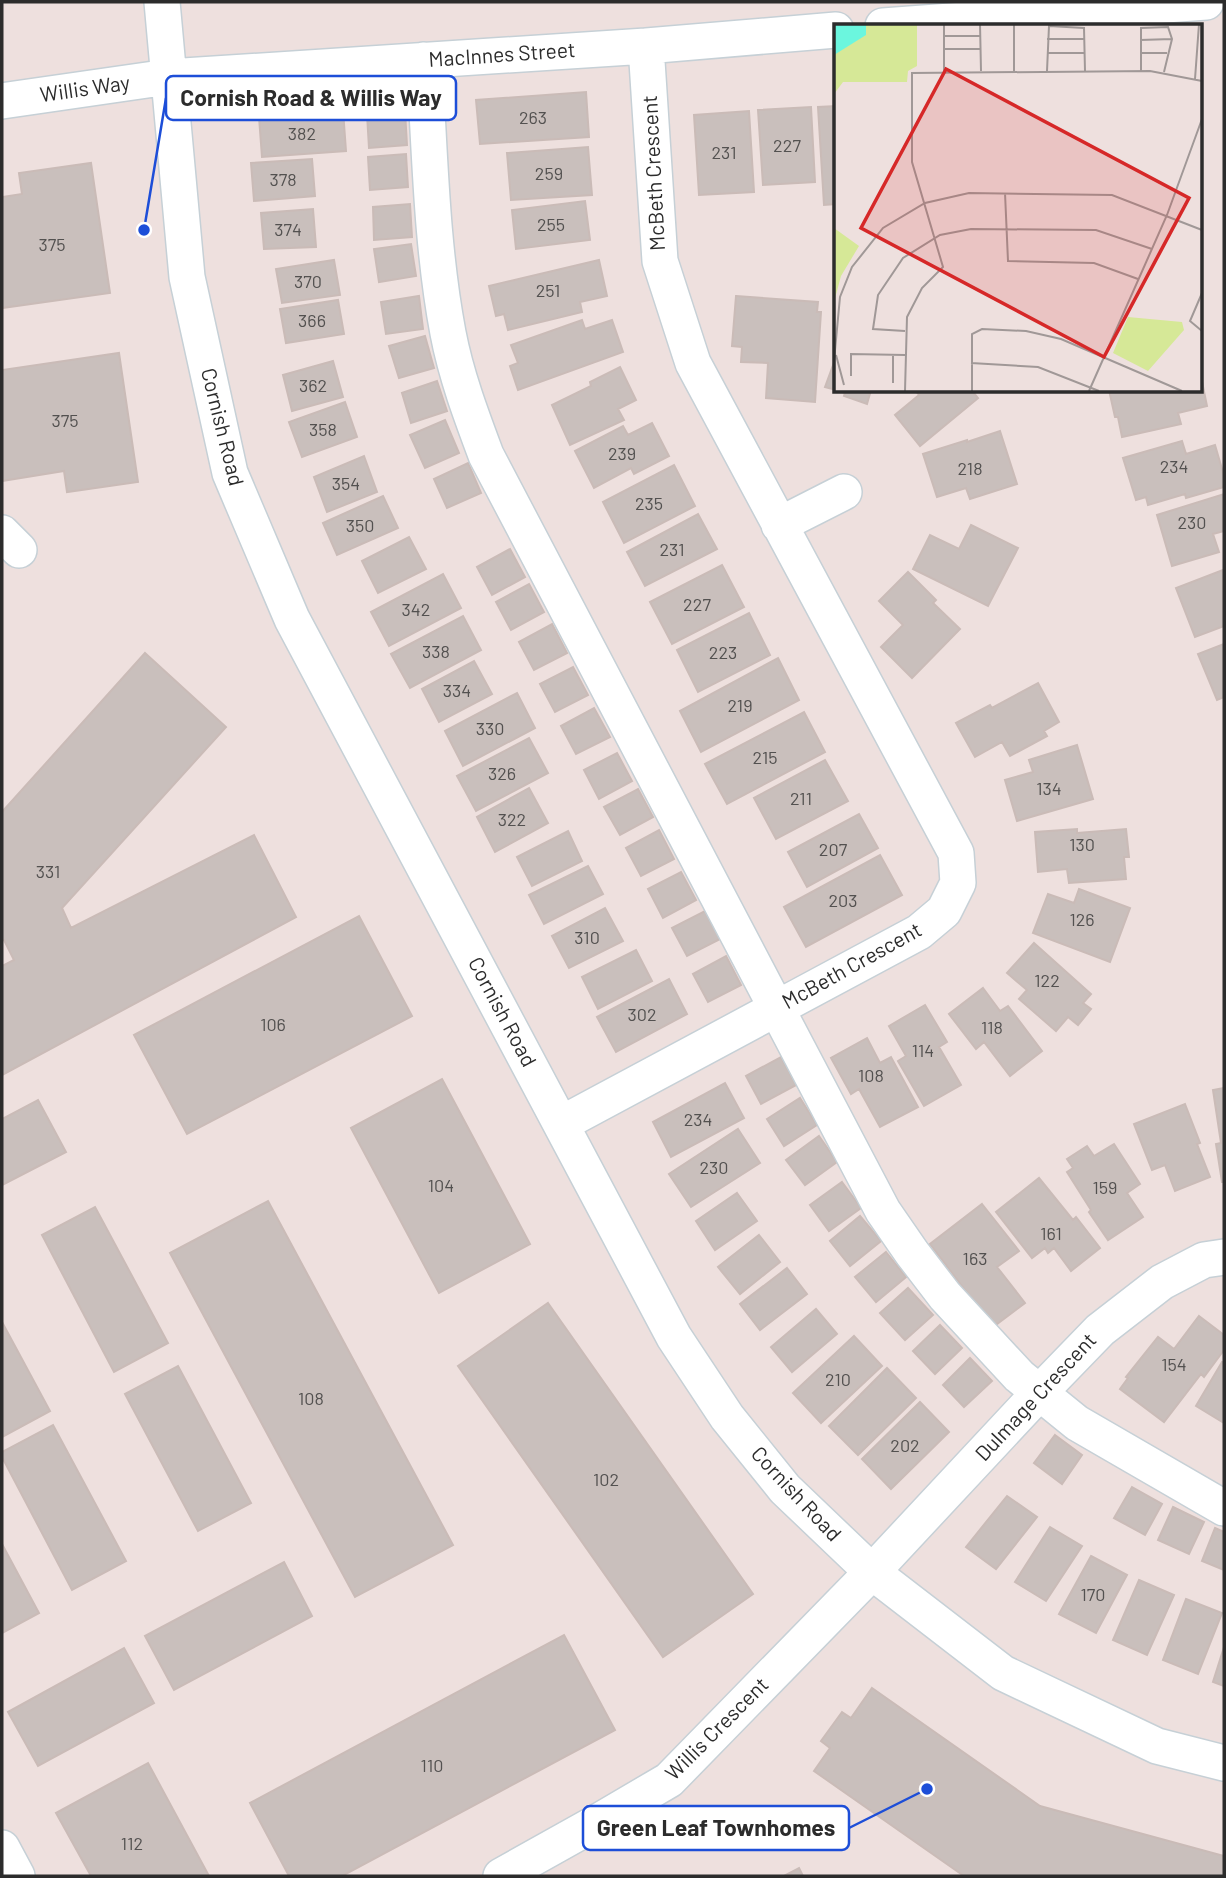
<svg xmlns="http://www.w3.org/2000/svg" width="1226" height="1878" font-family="Barlow,sans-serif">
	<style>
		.building { fill: #c9bfbc; stroke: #cabbb7; stroke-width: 2 }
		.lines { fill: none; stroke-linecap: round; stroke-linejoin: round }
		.minor-casing { stroke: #c6d0d6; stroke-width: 38 }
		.minor { stroke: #fff; stroke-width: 35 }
		.labels { text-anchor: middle; stroke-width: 7; stroke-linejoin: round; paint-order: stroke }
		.number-label { font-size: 18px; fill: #535150 }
		.street-label { font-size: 21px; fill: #2c2c2c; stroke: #fff }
		.inset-road { fill: none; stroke: #a09897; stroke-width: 2 }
		.view { fill: #d62828; fill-opacity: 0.15; stroke: #d62828; stroke-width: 3.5 }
		.inset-edge { fill: none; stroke: #2c2c2c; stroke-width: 3.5 }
		.leader { fill: none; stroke: #1d4ed8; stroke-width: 2.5 }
		.callout-dot { fill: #1d4ed8; stroke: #fff; stroke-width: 2.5 }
		.callout { fill: #fff; stroke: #1d4ed8; stroke-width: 2.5 }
		.callout-label { font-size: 23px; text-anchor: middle; font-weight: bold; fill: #2c2c2c }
	</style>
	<rect width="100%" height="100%" fill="#eee0de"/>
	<path class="building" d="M586 92 589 137 480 144 476 100Z
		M836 106V204L824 205 818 107Z
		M811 107 815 182 763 185 758 110Z
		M343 110 346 151 262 157 259 117Z
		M405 111 407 145 369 148 367 114Z
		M749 111 754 192 699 195 694 115Z
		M588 147 592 195 511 200 507 153Z
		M406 154 408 187 370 190 368 157Z
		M312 159 315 196 254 201 251 163Z
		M91 163 110 293 2 308V197L22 194 19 173Z
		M585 201 590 240 516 249 512 210Z
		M410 204 412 237 374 240 373 207Z
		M313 209 316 247 264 249 261 213Z
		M411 244 416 276 379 282 374 249Z
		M334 260 340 295 282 303 276 269Z
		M599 260 607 296 580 302 582 312 508 330 504 314 496 316 489 286Z
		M419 296 423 329 386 334 381 302Z
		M736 296 818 302 817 312H821L815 402 766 398 768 363 741 362 742 347 732 346Z
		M338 300 344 334 286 343 280 309Z
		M582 320 585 329 612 320 623 352 518 390 510 366 518 363 511 345Z
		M425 336 434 368 399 378 389 346Z
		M119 353 138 482 67 492 64 471 2 481V370Z
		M836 357V390L825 387Z
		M333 361 343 397 292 411 283 375Z
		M620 367 636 400 618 409 624 420 570 445 552 405 591 386 590 382Z
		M1200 372 1207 406 1178 413 1181 424 1122 437 1118 417H1115L1109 390H1200Z
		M437 381 447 411 411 423 402 393Z
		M836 390H871L867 404 844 396 845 393Z
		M915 390H975L973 392 978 398 920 446 895 415 919 395Z
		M345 402 357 437 302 457 289 422Z
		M445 420 459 453 425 468 410 435Z
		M652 423 669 456 634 474 631 468 594 488 575 451 623 426 628 435Z
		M1000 431 1017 484 970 499 966 488 937 497 923 454 967 440V442Z
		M1182 441 1186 454 1215 445 1224 476V487L1186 498 1185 494 1148 505 1146 497 1136 500 1123 458Z
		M364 456 377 492 327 512 314 477Z
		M468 463 481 493 447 508 434 479Z
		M674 465 695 506 624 543 603 502Z
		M1224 494V531L1213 534 1219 552 1172 566 1157 515Z
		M383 496 398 528 337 555 323 523Z
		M698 514 717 549 645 586 627 552Z
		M971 525 1018 548 988 606 913 569 930 535 959 549Z
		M409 537 426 569 378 593 362 561Z
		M510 549 525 577 492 595 477 567Z
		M722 565 744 607 672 644 650 602Z
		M1223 570 1224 626 1195 637 1176 588Z
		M908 572 936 600 933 603 960 629 912 678 881 647 903 625 879 601Z
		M443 574 461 608 389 646 371 612Z
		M529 584 544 612 511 630 496 602Z
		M749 613 770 655 698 692 677 650Z
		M463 616 481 650 410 688 391 654Z
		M552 624 567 653 534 670 519 642Z
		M1224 644V697L1217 700 1198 654Z
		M145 653 226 727 62 908 71 928 254 835 296 917 2 1075V966L14 960 4 940H2V812Z
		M778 658 799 700 701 752 680 711Z
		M474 661 492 694 439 722 422 689Z
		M573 667 588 695 555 712 540 684Z
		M1038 683 1059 722 1044 731 1047 736 1010 756 1002 742 975 757 956 723 990 705 992 708Z
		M517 693 535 728 463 766 445 731Z
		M594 708 610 737 576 754 561 726Z
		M804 712 825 752 727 804 705 764Z
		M529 738 548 773 476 811 457 776Z
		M1077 745 1093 799 1017 821 1005 780 1033 772 1029 760Z
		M617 753 632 781 599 799 584 770Z
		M825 760 848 801 776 839 754 798Z
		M529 788 548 823 495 852 477 817Z
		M638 789 653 817 620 835 604 807Z
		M859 814 878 848 807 887 788 852Z
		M1077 829V833L1126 829 1129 857H1124L1126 879 1069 883 1067 869 1038 872 1035 832Z
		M659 830 674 859 641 876 626 848Z
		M568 831 582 861 532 886 517 857Z
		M880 855 902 895 806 947 784 907Z
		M588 866 603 894 544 924 529 895Z
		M681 872 696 900 663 918 648 889Z
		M1079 889 1130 908 1110 962 1033 933 1048 894 1074 903Z
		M605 908 623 941 569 968 552 936Z
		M705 911 720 939 687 956 672 928Z
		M359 916 412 1016 187 1134 134 1035Z
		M1034 943 1091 994 1083 1003 1091 1009 1078 1025 1068 1017 1056 1031 1019 999 1027 990 1007 973Z
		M636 950 652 981 598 1009 582 977Z
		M726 956 741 985 708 1002 693 974Z
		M669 979 687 1014 616 1052 597 1017Z
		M983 988 1000 1011 1008 1006 1042 1051 1010 1076 984 1042 976 1049 949 1014Z
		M925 1005 947 1042 939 1047 961 1085 924 1106 898 1061 906 1056 889 1026Z
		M867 1038 880 1063 891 1057 918 1107 880 1127 859 1089 851 1094 831 1058Z
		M781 1057 796 1085 761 1104 746 1076Z
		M442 1079 530 1244 439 1293 351 1128Z
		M725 1083 744 1118 671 1157 653 1122Z
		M1224 1088V1182H1222L1216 1144 1221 1143 1213 1090Z
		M800 1098 817 1125 784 1146 767 1119Z
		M38 1100 66 1152 2 1185V1119Z
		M1185 1104 1200 1143 1197 1144 1210 1177 1175 1191 1165 1165 1152 1170 1134 1124Z
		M738 1129 760 1163 691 1207 669 1174Z
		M819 1136 837 1162 805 1185 786 1160Z
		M1114 1144 1140 1184 1127 1193 1143 1217 1108 1240 1089 1212 1091 1210 1067 1172 1073 1168 1067 1159 1087 1146 1094 1156Z
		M1039 1178 1073 1220 1076 1217 1100 1248 1071 1271 1054 1248 1048 1253 1045 1248 1032 1258 996 1212Z
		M842 1182 861 1208 829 1231 810 1205Z
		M737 1193 757 1221 715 1250 696 1221Z
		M268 1201 453 1545 355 1597 170 1253Z
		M982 1204 1019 1251 997 1267 1025 1303 993 1327 930 1244Z
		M95 1207 168 1343 114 1372 42 1235Z
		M860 1216 881 1241 850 1266 830 1241Z
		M759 1235 780 1262 740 1294 718 1267Z
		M886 1252 906 1277 876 1302 855 1277Z
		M787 1268 807 1294 760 1330 740 1304Z
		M908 1288 933 1315 905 1340 880 1313Z
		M548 1303 753 1594 663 1657 458 1366Z
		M816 1309 837 1334 792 1372 771 1347Z
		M1199 1316 1224 1335V1350L1204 1377 1201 1374 1164 1422 1120 1389 1128 1378 1126 1377 1158 1337 1174 1349Z
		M2 1322 50 1411 2 1437Z
		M940 1325 962 1348 935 1374 913 1351Z
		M854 1336 882 1366 821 1423 793 1393Z
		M970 1358 992 1381 964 1407 943 1385Z
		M1222 1362 1224 1363V1423L1196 1406Z
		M178 1366 251 1503 198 1531 125 1394Z
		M887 1368 916 1398 858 1455 829 1426Z
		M920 1402 949 1432 891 1489 862 1459Z
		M53 1425 126 1561 72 1590 2 1457V1452Z
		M1055 1435 1082 1455 1062 1484 1034 1463Z
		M1132 1487 1162 1504 1145 1535 1114 1518Z
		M1007 1496 1037 1517 996 1569 966 1547Z
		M1173 1507 1204 1522 1189 1554 1158 1540Z
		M1050 1527 1082 1546 1046 1601 1015 1582Z
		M1215 1528 1224 1532V1570L1202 1561Z
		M2 1544 39 1613 2 1633Z
		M1091 1556 1127 1575 1096 1633 1059 1614Z
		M284 1562 312 1616 174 1690 145 1636Z
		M1139 1580 1174 1595 1147 1655 1113 1640Z
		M1186 1599 1222 1613 1198 1674 1163 1660Z
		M564 1635 615 1730 342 1876H289L250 1803Z
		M1224 1647V1686L1213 1682Z
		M124 1648 154 1703 38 1766 8 1712Z
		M872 1688 1040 1806 1224 1856V1876H964L814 1771 830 1748 821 1741 842 1712 851 1718Z
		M148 1763 209 1876H91L56 1813Z
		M799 1868 803 1876H784Z"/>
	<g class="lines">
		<defs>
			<path id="minor" d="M162 2 187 277 230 473 292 619 674 1337 727 1417 785 1489 872 1572 1003 1673 1157 1746 1224 1763
				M883 26 1206 2
				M424 60C430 151 431 243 448 333 456 375 471 415 486 455L883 1211 912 1253 945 1296 1019 1376 1077 1423 1224 1508
				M2 101 168 77 646 46 836 30
				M779 525 844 492
				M2 533 19 550
				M561 1124 919 932 944 911 958 883 956 853 693 363 660 261 646 46
				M2 1848 17 1876
				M501 1876 594 1824 669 1780 872 1572 1039 1393 1100 1330 1162 1282 1204 1260 1224 1257"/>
		</defs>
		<use href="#minor" class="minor-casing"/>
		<use href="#minor" class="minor"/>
	</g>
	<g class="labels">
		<g class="number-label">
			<text x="533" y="124">263</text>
			<text x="302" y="140">382</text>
			<text x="787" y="152">227</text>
			<text x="724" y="159">231</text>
			<text x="549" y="180">259</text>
			<text x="283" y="186">378</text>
			<text x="551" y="231">255</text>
			<text x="288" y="236">374</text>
			<text x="52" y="251">375</text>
			<text x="308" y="288">370</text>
			<text x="548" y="297">251</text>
			<text x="312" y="327">366</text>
			<text x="313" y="392">362</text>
			<text x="65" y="427">375</text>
			<text x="323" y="436">358</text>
			<text x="622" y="460">239</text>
			<text x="1174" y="473">234</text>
			<text x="970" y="475">218</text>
			<text x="346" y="490">354</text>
			<text x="649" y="510">235</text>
			<text x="1192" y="529">230</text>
			<text x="360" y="532">350</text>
			<text x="672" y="556">231</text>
			<text x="697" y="611">227</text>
			<text x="416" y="616">342</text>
			<text x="436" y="658">338</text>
			<text x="723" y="659">223</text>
			<text x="457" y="697">334</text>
			<text x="740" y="712">219</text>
			<text x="490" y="735">330</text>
			<text x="765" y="764">215</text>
			<text x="502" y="780">326</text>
			<text x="1049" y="795">134</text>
			<text x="801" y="805">211</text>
			<text x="512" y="826">322</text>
			<text x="1082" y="851">130</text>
			<text x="833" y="856">207</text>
			<text x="48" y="878">331</text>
			<text x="843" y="907">203</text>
			<text x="1082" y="926">126</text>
			<text x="587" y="944">310</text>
			<text x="1047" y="987">122</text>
			<text x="642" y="1021">302</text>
			<text x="273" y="1031">106</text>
			<text x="992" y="1034">118</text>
			<text x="923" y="1057">114</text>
			<text x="871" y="1082">108</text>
			<text x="698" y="1126">234</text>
			<text x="714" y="1174">230</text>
			<text x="441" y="1192">104</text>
			<text x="1105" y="1194">159</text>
			<text x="1051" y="1240">161</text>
			<text x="975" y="1265">163</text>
			<text x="1174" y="1371">154</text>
			<text x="838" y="1386">210</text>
			<text x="311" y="1405">108</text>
			<text x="905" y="1452">202</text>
			<text x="606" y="1486">102</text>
			<text x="1093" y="1601">170</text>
			<text x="432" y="1772">110</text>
			<text x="132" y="1850">112</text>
		</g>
		<g class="street-label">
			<text transform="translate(502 55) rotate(-4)" y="7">MacInnes Street</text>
			<text transform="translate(85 89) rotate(-8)" y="7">Willis Way</text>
			<text transform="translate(654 173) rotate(-93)" y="7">McBeth Crescent</text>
			<text transform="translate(222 427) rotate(76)" y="7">Cornish Road</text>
			<text transform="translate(852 966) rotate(-29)" y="7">McBeth Crescent</text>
			<text transform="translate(502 1012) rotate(62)" y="7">Cornish Road</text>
			<text transform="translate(1036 1397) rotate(-47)" y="7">Dulmage Crescent</text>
			<text transform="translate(796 1494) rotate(47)" y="7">Cornish Road</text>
			<text transform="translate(717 1729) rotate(-45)" y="7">Willis Crescent</text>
		</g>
	</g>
	<g transform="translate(834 24)">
		<rect width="368" height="368" fill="#eee0de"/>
		<path d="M0 0H83V42L74 47 73 58H9L0 70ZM0 204 25 222 7 252 0 278ZM294 293 348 298 350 306 314 347 279 329Z" fill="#d6e897"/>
		<path d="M0 0H32V11L0 31Z" fill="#6bf6de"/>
		<path class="inset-road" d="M146 0 147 47M180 0V47M110 12H147M213 15H250M306 16 338 15M110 25H147M213 29H250M307 29H333M110 47V0M213 47 215 2 250 4 251 47M307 47V4L334 3 338 15 330 48M361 55 365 0M171 169 174 237 260 239 304 255M368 269 356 297 368 307M71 307 39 305 44 271 69 234 106 211 137 205 262 206 318 225M2 331 10 361M59 331V359M0 337 6 273 18 243 49 204 91 179 135 169 278 171 368 206M137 339 204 343 265 367M17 352V330L71 331M71 367 73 293 88 264 109 243 78 138V49L316 47 368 57M138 367V310L148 305 192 307 227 315 348 367M255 367 333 191 368 95"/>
		<path class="view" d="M112 45 355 174 270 333 27 204Z"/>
		<rect width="368" height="368" class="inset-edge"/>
	</g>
	<path class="leader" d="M144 230L166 98M927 1789L849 1828"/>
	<g class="callout-dot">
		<circle cx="144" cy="230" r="7"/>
		<circle cx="927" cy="1789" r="7"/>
	</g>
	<g class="callout">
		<rect x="166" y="76" width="290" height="44" rx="7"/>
		<rect x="583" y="1806" width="266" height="44" rx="7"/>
	</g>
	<g class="callout-label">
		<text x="311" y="106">Cornish Road &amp; Willis Way</text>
		<text x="716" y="1836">Green Leaf Townhomes</text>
	</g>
	<rect width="1226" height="1878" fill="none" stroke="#2c2c2c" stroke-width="7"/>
</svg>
